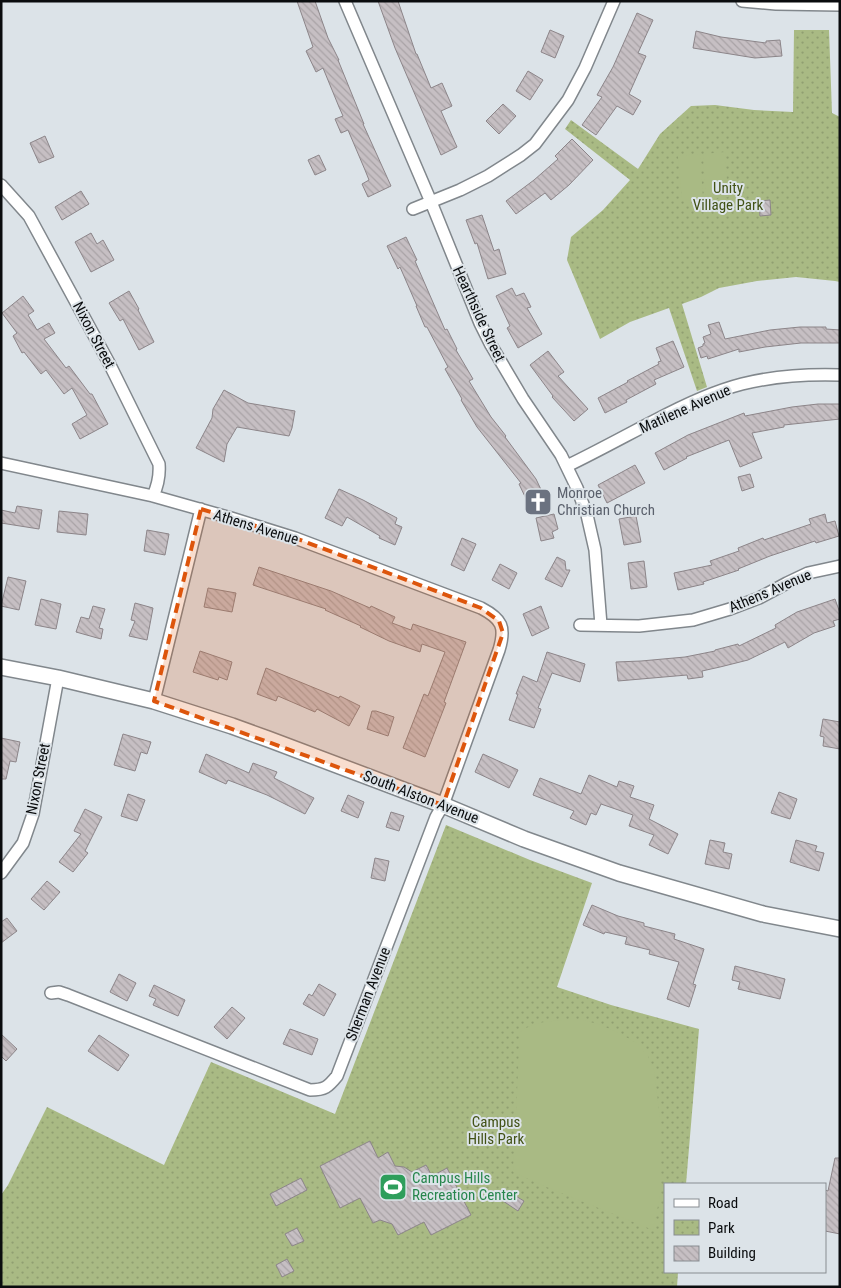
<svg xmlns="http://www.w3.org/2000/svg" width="841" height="1288" font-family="'Roboto Condensed',sans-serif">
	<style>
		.park { fill: url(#park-dots) }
		.garden { fill: #a9ba84 }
		.building { fill: url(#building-back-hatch); stroke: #8c8589 }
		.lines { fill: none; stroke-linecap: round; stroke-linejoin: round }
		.minor-casing { stroke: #81878c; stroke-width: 14 }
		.tertiary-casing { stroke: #81878c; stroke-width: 18 }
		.minor { stroke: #fff; stroke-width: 11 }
		.tertiary { stroke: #fff; stroke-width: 15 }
		.marked { fill: #dd550c; fill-opacity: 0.2; stroke: #dd550c; stroke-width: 4; stroke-dasharray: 10 6; stroke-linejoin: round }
		.labels { text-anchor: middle; stroke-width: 4; stroke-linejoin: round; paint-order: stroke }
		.park-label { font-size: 15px; fill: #425216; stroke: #dce3e8 }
		.street-label { font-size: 15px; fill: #0a0c0e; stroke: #dce3e8 }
		.worship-label { font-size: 15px; fill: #5b616d; stroke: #dce3e8; text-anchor: start }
		.leisure-label { font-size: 15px; fill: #27864d; stroke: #dce3e8; text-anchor: start }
	</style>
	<defs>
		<pattern id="park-dots" width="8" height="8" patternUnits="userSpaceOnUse" patternTransform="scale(1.25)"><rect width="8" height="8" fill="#a9ba84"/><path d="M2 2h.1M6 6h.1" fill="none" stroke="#909f71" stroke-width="1.8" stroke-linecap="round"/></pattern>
		<pattern id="building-back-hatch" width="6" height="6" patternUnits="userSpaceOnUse" patternTransform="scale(1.25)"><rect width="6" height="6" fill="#c6bfc3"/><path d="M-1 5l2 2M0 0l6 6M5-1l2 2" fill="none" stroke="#a9a3a6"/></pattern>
	</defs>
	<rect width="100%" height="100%" fill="#dce3e8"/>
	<path class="park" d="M794 30H829L832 113 840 117V282L835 281 796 277 757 281 719 288 701 297 682 304 707 387 697 391 669 308 630 322 600 339 567 260 571 237 603 210 630 180 565 129 571 120 638 169 660 134 691 106 715 105 754 110 793 112Z
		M446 825 530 860 592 883 557 987 611 1005 699 1029 686 1184H665V1272H678L677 1287H1V1195L8 1185 47 1107 164 1165 211 1062 335 1114Z"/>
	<path class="garden" d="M725 152 728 197 706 199 703 154Z
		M700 154 703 199 682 201 678 156Z
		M564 1020H582L598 1024 619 1033 638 1044 648 1056 654 1070 660 1118V1196L653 1230 539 1184 513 1172 520 1032C533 1022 548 1021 564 1020Z"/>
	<path class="building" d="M297 1H315L328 38 339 60H338L364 124H363L391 186 368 197 362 184 369 180 365 170 348 130 341 133 335 119 343 116 339 107 323 68 316 72 306 51 313 47Z
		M378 1H398L416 54H417L431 88 442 83 452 106 441 111 457 147 441 155 395 48Z
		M637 13 653 20 638 53 646 56 629 94 641 101 633 115 617 106 596 135 582 125 602 97 597 95 613 67Z
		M550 30 564 36 555 58 541 52Z
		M696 31 721 37 766 43V41L780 40 782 56 755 58 693 48Z
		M528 71 543 80 530 100 516 91Z
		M503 104 516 116 499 134 486 121Z
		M45 136 54 157 39 163 30 143Z
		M572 139 593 160 569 185 551 200 545 193 516 214 506 201 534 180 558 159 555 156Z
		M319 155 326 170 315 175 308 160Z
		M81 191 89 204 62 220 55 207Z
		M770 200 771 215 760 216 759 201Z
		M482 215 494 251 499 249 506 274 488 279 477 243 475 244 466 220Z
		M91 233 97 244 103 240 114 260 91 272 75 242Z
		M406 237 417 260 415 261 445 330 447 329 457 349 456 350 473 379 469 381 491 417 506 436 505 437 536 479 545 498 529 505 519 484 521 483 477 427 461 400 462 399 445 369 448 367 427 327H425L416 306H417L400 267 398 269 387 246Z
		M512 288 516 296 524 293 531 307 527 308 542 334 518 348 507 328 510 326 496 296Z
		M129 291 139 309 138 310 154 342 139 350 123 319 120 321 109 303Z
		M23 296 34 311 28 315 37 330 49 323 55 333 44 339 66 368 69 366 90 394H92L108 424 80 439 72 424 87 415 72 388 64 394 46 370 41 374 24 352 22 353 13 336 17 333 2 313Z
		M719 322 725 339 770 330 800 327H826V329L840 330V343H801L765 347 739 352V349L708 359 707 356 701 358 698 348 703 346V344L705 343 703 337 711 334 708 325Z
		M673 341 684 367 654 380 656 384 626 400 627 402 605 413 598 398 628 382 627 381 659 364 658 362 661 361 656 348Z
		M548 351 564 372 558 376 588 409 574 421 552 397 553 396 530 365Z
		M224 390 248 403 295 411 292 428 289 436 237 427 227 444 224 462 196 448 212 418 213 409Z
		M818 404H840V419L784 425V427L752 433 762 458 740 467 729 440 686 457 687 458 664 470 655 453 688 435 744 413 745 416 792 407Z
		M635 465 645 483 607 503 598 485Z
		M750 474 754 487 742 491 738 477Z
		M339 489 363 500 397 518 395 524 402 527 395 545 379 538 380 536 347 517 342 526 325 518Z
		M17 506 42 510 39 529 1 523V510L15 513Z
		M59 511 88 514 86 535 57 532Z
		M554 514 558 529 552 532 554 538 541 541 536 518Z
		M825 514 827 523 835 521 839 536 816 543 815 541 770 556 738 569 739 570 703 582 704 584 678 590 674 573 712 565 710 561 739 551 738 548 763 538 764 540 811 524 809 519Z
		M636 516 641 542 624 545 619 519Z
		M147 530 169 534 165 555 144 551Z
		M462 538 476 544 464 571 451 565Z
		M557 557 565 561 566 570H570L562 587 545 579Z
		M644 561 647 587 631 589 628 563Z
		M500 564 517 573 509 589 492 580Z
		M259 567 331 591 370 608 371 606 395 617 392 623 411 630 413 624 466 642 444 702 446 703 425 757 403 748 424 694 428 696 445 652 422 644 420 652 389 641 360 627 361 626 325 610 326 609 253 585Z
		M8 577 26 581 19 610 1 606Z
		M208 588 236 593 232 612 204 607Z
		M41 599 61 604 56 629 35 625Z
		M835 599 840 613V619L833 621 835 626 814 633 788 648 785 642 748 660 720 667 702 671 703 677 688 679 687 675 618 681 616 662 641 661 685 657 715 651V650L738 644 739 646 776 628 775 625 797 612Z
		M135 603 153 608 147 640 129 636 135 621 131 620Z
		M93 606 105 609 99 628 103 629 101 639 76 632 81 617 89 619Z
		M541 606 549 628 532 636 523 614Z
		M200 651 232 662 227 680 219 677 218 680 193 672Z
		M547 652 585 664 580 682 552 673 538 708 541 709 534 728 509 720 518 694H516L523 676 537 682Z
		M266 668 339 698 340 696 360 706 349 726 317 709 315 712 278 696 276 701 257 694Z
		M372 711H376L394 717 388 736 367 729Z
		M823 719 840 722V749L823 746 824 737 820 736Z
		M123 734 151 742 147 754 141 752 135 771 114 765Z
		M1 738 20 742 16 762 10 761 6 779H1Z
		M206 754 249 773 253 763 277 772 274 778 314 798 305 814 267 795 228 780 226 784 199 772Z
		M483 754 518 770 509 788 475 772Z
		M589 775 617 787 619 781 634 786 630 797 654 805 649 819 678 834 668 854 649 845 654 835 629 826 633 815 601 804 596 815 591 813 586 825 570 818 574 811 533 795 540 778 581 794Z
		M779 792 797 799 790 819 771 813Z
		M128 794 145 800 137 821 121 816Z
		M348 795 364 802 358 818 341 811Z
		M85 809 102 817 85 851 88 853 73 872 59 862 81 834 74 831Z
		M391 812 404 816 399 831 386 827Z
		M710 840 725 843 723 852 732 854 729 869 705 864Z
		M796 840 817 846 815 851 824 853 819 871 790 862Z
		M375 858 389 861 385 881 371 878Z
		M47 881 60 892 44 910 31 899Z
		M592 905 618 916 644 923V926L675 934 674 939 704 949 693 984 696 985 689 1007 667 999 679 962 649 954 650 950 625 944 627 937 605 932 604 934 583 925Z
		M7 918 17 931 1 943V922Z
		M735 966 785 979 780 999 738 989 740 982 732 980Z
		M119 974 136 983 127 1001 110 992Z
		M319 984 336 994 324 1016 303 1004 309 994 312 996Z
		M154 985 185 1000 178 1016 153 1005 156 999 149 996Z
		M232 1007 245 1018 227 1039 214 1027Z
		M290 1029 318 1039 312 1055 283 1044Z
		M1 1034 17 1049 6 1061 1 1056Z
		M99 1035 129 1055 118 1071 88 1051Z
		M370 1141 378 1158 388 1152 395 1166 404 1167 412 1172 426 1165 432 1176 447 1168 471 1215 431 1235 424 1222 398 1235 392 1224 380 1220 373 1223 360 1198 340 1208 320 1166Z
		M835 1158H840V1234L825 1231V1190L828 1191Z
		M301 1178 307 1190 276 1206 270 1194Z
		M509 1192 524 1201 518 1211 503 1201Z
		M297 1228 304 1241 292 1246 285 1234Z
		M287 1259 294 1271 282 1277 276 1265Z"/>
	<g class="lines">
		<defs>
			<path id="minor" d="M345 1 431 202 480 323 491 345 523 399 561 455 577 488 587 515 595 550 601 625
				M742 1 776 4 840 5
				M1 185 29 216 109 363 159 464C160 476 158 485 153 496
				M413 209 460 190 488 176 521 155 535 144 568 100 585 68 614 1
				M1 463 153 496 231 518 295 538 481 608C502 619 506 627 499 650L443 805 436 817 337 1076C328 1087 325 1090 310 1090L68 995 59 992 51 993
				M567 466C596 452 625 436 654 421 682 406 711 392 742 384 774 376 807 374 840 375
				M580 625 639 626 693 620 730 609 759 598 787 583 808 573 840 566
				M154 701 201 509
				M1 873 23 843 33 814 58 678"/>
			<path id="tertiary" d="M1 667 58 678 154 701 232 726 268 739 443 805 524 839 619 873 763 914 840 929"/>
		</defs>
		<use href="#minor" class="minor-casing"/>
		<use href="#tertiary" class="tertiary-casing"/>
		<use href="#minor" class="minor"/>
		<use href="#tertiary" class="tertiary"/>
	</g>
	<path class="marked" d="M201 509 295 538 481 608 499 621 503 633 443 805 154 701Z"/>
	<defs>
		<symbol id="church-square" viewBox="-11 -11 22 22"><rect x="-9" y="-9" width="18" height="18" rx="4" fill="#6b7280" stroke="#dce3e8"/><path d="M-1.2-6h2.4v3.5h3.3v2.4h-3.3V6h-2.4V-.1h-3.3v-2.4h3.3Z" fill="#fff"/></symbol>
		<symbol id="stadium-square" viewBox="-11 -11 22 22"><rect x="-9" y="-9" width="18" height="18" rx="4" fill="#2e9e5b" stroke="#dce3e8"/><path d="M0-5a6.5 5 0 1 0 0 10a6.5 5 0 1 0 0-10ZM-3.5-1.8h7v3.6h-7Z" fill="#fff"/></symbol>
	</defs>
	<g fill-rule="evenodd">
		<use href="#church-square" x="522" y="486" width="32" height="32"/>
		<use href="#stadium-square" x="377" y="1171" width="32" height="32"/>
	</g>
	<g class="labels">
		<g class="park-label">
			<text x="728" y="193">Unity<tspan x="728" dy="17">Village Park</tspan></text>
			<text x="496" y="1127">Campus<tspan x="496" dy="17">Hills Park</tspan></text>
		</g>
		<g class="street-label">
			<text transform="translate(479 314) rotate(65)" y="5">Hearthside Street</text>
			<text transform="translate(94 335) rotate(62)" y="5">Nixon Street</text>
			<text transform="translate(685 409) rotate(-24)" y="5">Matilene Avenue</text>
			<text transform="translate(256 527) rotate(17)" y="5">Athens Avenue</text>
			<text transform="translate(770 591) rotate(-23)" y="5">Athens Avenue</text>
			<text transform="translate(38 779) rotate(-79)" y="5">Nixon Street</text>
			<text transform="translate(421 797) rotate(21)" y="5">South Alston Avenue</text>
			<text transform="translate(368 994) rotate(-69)" y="5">Sherman Avenue</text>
		</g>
		<g class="worship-label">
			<text x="557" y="498">Monroe<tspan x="557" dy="17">Christian Church</tspan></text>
		</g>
		<g class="leisure-label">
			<text x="412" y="1183">Campus Hills<tspan x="412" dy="17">Recreation Center</tspan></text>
		</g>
	</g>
	<rect width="841" height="1288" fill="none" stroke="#0a0c0e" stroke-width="5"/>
	<rect x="664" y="1183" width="162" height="90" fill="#dce3e8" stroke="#888d91"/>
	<rect x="674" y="1199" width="25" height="8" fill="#ffffff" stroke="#888d91"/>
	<text x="708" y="1208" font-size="15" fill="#0a0c0e">Road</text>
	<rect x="674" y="1220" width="25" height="15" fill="url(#park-dots)" stroke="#888d91"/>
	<text x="708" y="1233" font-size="15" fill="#0a0c0e">Park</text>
	<rect x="674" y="1246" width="25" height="15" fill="url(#building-back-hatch)" stroke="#888d91"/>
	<text x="708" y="1258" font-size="15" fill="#0a0c0e">Building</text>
</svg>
